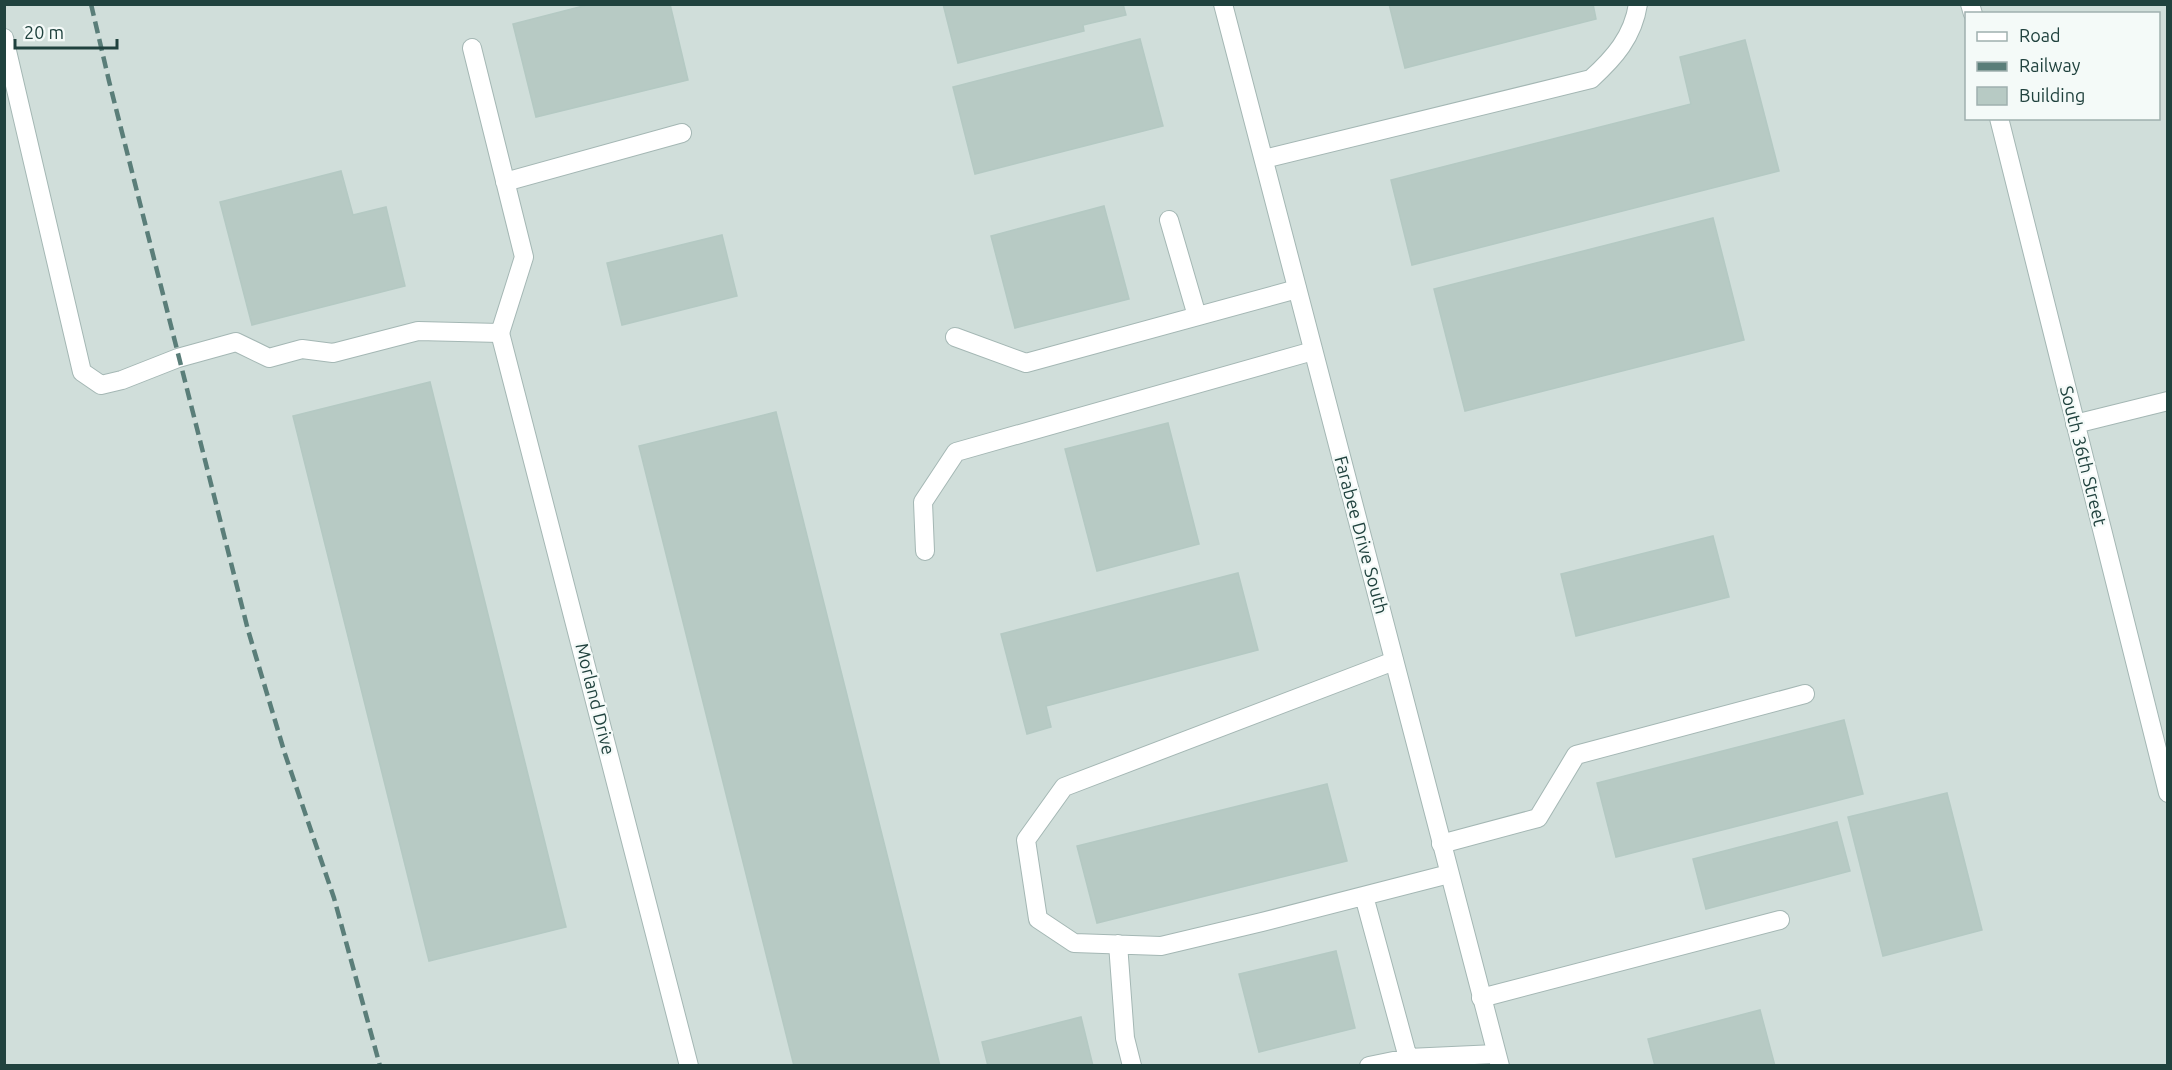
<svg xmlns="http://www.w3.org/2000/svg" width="2172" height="1070" font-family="Ubuntu,sans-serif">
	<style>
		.built { fill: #d0deda; fill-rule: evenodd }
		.building { fill: #b7cac4; stroke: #b4c9c3; stroke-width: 1.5 }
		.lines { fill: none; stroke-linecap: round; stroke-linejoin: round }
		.lane-casing { stroke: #a4b7b4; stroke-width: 20 }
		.street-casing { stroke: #a4b7b4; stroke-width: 20 }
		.lane { stroke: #fff; stroke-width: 18 }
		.street { stroke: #fff; stroke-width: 18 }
		.rail { stroke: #5a7e79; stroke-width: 4.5; stroke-dasharray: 12 6; stroke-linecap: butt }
		.labels { text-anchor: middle; stroke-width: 4.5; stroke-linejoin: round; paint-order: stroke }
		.street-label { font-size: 18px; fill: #20423e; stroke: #f4faf8 }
	</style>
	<rect width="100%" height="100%" fill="#e2eeeb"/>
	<path class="built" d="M4 5H2167V1065H5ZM1966 14H2158V118H1966Z"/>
	<path class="building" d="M591 4H670L688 80 536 117 513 24Z
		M943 4H1123L1126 15 1083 25 1084 31 958 63Z
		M1389 4H1593L1596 19 1405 68Z
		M1140 39 1163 126 975 174 953 87Z
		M1745 40 1779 171 1412 265 1391 180 1691 104 1680 57Z
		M341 171 353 215 386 207 405 286 252 325 220 202Z
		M1104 206 1129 299 1015 328 991 236Z
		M1713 218 1744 340 1465 411 1434 289Z
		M722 235 737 296 622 325 607 263Z
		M430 382 566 927 429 961 293 416Z
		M776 412 940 1066H794L639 446Z
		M1168 423 1199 544 1097 571 1065 449Z
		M1713 536 1729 597 1576 636 1561 574Z
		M1238 573 1258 650 1046 706 1051 727 1027 734 1001 634Z
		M1844 720 1863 794 1616 857 1597 783Z
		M1327 784 1347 861 1097 923 1077 846Z
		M1947 793 1982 930 1883 956 1848 817Z
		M1837 822 1850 871 1706 909 1693 859Z
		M1336 951 1355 1028 1259 1052 1239 974Z
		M1760 1010 1775 1066H1655L1648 1039Z
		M1081 1017 1093 1066H988L982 1042Z"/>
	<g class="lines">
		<defs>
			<path id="lane" d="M1970 4 1973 14
				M4 38 82 372 101 385 122 380 178 358 236 342 269 358 302 349 333 353 418 331 500 333 524 257 472 48
				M1999 118 2168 793
				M1264 159 1591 79C1614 58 1633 37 1638 4
				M505 182 682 133
				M1169 220 1197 316
				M955 337 1026 363 1297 289
				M2075 424 2168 401
				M925 551 923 502 956 452 1313 351
				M1394 661 1064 787 1026 840 1038 919 1074 943 1161 946 1262 922 1449 874
				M1441 844 1538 818 1576 755 1805 694
				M1364 896 1408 1058
				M1118 944 1125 1038 1132 1066
				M1481 998 1780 920
				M1369 1066 1408 1058 1496 1054"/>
			<path id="street" d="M1223 4 1500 1066
				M500 333 689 1066"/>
		</defs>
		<use href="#lane" class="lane-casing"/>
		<use href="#street" class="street-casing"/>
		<use href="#lane" class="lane"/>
		<use href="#street" class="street"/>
		<path class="rail" d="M91 4 109 81 248 630 285 754 334 898 380 1066"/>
	</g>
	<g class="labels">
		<g class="street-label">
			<text transform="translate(2083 456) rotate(76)" y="6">South 36th Street</text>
			<text transform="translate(1361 535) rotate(75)" y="6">Farabee Drive South</text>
			<text transform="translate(595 699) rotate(76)" y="6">Morland Drive</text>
		</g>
	</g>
	<rect width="2172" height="1070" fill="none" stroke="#20423e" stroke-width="12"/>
	<rect x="1965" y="12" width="195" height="108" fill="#f4faf8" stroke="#9fb0ae" stroke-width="1.5"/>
	<rect x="1977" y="32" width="30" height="9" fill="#ffffff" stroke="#9fb0ae" stroke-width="1.5"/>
	<text x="2019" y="42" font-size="18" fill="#20423e">Road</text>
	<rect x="1977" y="62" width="30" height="9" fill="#5a7e79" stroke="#9fb0ae" stroke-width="1.5"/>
	<text x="2019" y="72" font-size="18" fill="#20423e">Railway</text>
	<rect x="1977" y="87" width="30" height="18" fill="#b7cac4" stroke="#9fb0ae" stroke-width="1.5"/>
	<text x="2019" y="102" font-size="18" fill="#20423e">Building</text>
	<path d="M15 39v9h102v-9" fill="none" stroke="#20423e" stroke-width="3"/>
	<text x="24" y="39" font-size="18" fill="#20423e" stroke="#f4faf8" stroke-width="4.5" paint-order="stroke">20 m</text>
</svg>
